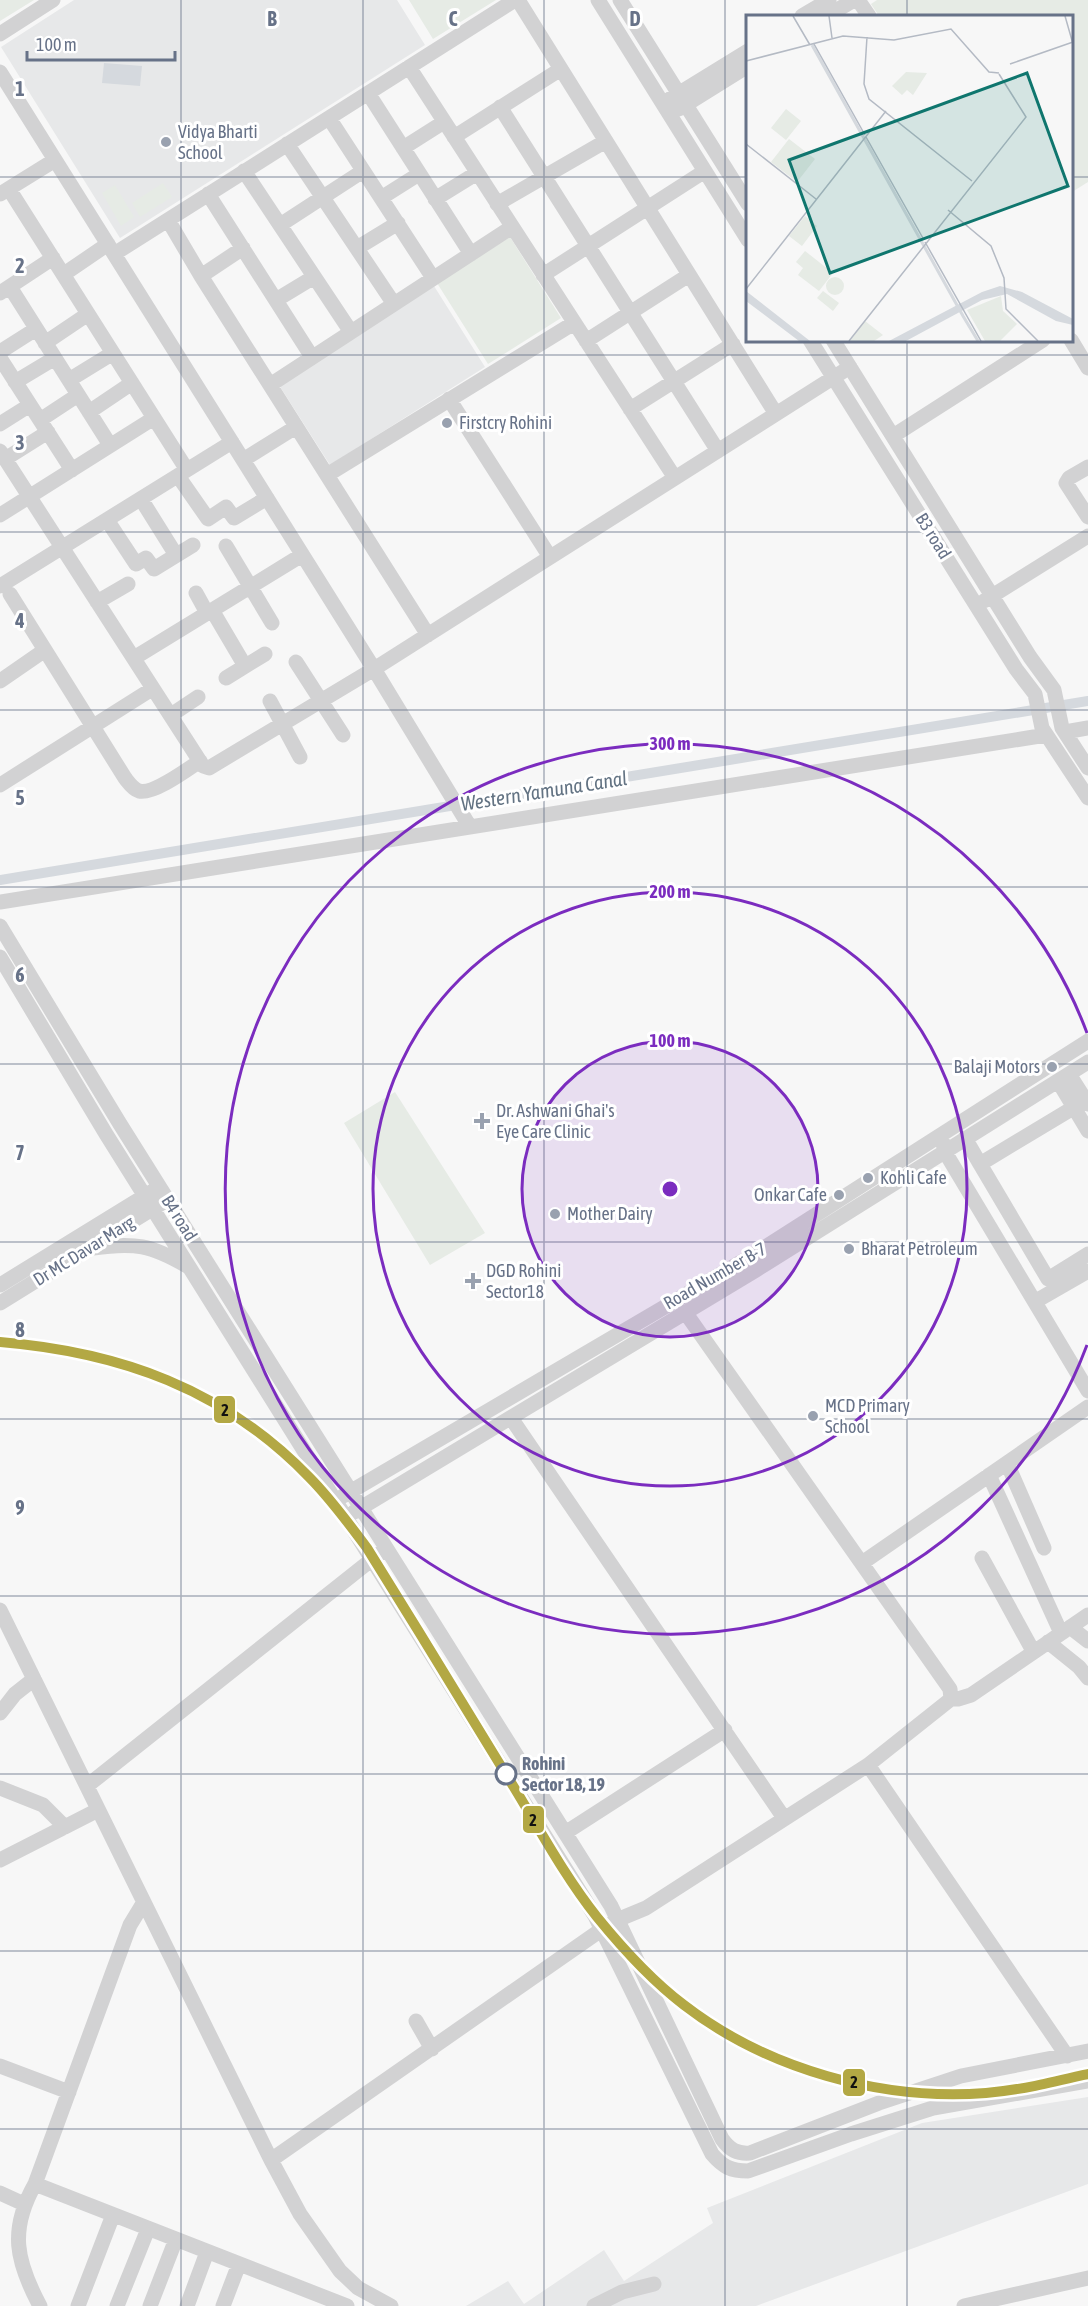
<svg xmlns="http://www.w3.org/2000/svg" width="1088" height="2306" font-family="'Asap Condensed',sans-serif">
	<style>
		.built { fill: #e7e8e9 }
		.green { fill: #e6ebe5 }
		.water { fill: #d5d9de }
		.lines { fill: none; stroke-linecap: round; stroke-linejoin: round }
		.canal { stroke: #d5d9de; stroke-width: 10 }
		.minor { stroke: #d2d2d3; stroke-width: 15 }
		.metro-1-casing { stroke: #fff; stroke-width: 15 }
		.metro-1 { stroke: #b3a844; stroke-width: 10 }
		.grid { fill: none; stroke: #677288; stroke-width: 1.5; stroke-opacity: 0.55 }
		.ring { fill: none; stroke: #7b2cbf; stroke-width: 3 }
		.poi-dot { fill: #99a1af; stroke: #fff; stroke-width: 2 }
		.stop-dot { fill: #fff; stroke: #677288; stroke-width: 3 }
		.labels { text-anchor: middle; stroke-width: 6; stroke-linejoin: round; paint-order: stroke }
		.poi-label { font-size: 18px; fill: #677288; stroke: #fff; text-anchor: start }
		.street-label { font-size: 18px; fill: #677288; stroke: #fff }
		.stop-label { font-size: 18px; font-weight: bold; fill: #677288; stroke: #fff; text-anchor: start }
		.water-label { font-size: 20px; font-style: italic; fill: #637383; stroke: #fff }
		.inset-river { fill: none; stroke: #d5d9de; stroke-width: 3 }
		.inset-road { fill: none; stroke: #b4bac4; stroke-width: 1.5 }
		.view { fill: #0f766e; fill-opacity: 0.15; stroke: #0f766e; stroke-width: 3 }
		.inset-edge { fill: none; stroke: #677288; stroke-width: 3 }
		.grid-label { font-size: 20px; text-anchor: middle; font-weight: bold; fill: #677288; stroke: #fff; stroke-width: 6; stroke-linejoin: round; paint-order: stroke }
		.centre { fill: #7b2cbf; stroke: #fff; stroke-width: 3 }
		.ring-label { font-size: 18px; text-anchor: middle; font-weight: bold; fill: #7b2cbf; stroke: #fff; stroke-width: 6; stroke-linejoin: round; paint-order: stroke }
		.line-badge { stroke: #fff; stroke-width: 2 }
		.pale-badge-label { font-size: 16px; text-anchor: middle; font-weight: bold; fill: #111 }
	</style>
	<rect width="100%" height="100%" fill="#f7f7f7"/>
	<path class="built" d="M74 0H397L425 45 120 238 1 47Z
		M434 286 485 367 330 465 279 385Z
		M1088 2097V2184L756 2306H466L508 2281 524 2304 604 2250 624 2281 713 2223 707 2208 922 2123Z"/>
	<path class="green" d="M0 0H34L0 21Z
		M409 0H496L433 39Z
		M877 0H1088V182L1072 192V16H879L871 4Z
		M163 183 172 197 140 217 132 203Z
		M115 185 134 217 121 226 102 193Z
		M510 237 561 318 488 364 437 283Z
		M395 1092 485 1233 430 1265 344 1123Z"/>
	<path class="water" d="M104 63 142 66 140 86 102 83Z"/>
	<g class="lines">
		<path class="canal" d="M0 880 1088 701"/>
		<path class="minor" d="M518 0 776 414
			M598 0 748 240
			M620 0 748 204
			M858 0 869 16
			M802 16 829 0
			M827 16 854 0
			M0 34 53 0
			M409 67 675 478
			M0 72 374 669 850 367
			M368 93 471 254
			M670 99 748 51
			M500 107 718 451
			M679 109 748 66
			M329 118 433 278
			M454 137 561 69
			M287 144 394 304
			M403 148 444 122
			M244 171 351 332
			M9 189 187 470
			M0 194 55 160
			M208 194 312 357
			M381 198 419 174
			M435 199 477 173
			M497 204 606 141
			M168 220 201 276 428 635
			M280 225 363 171
			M357 248 398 223
			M114 254 515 0
			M64 274 108 244
			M543 275 705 171
			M201 276 243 248
			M10 287 110 445
			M0 293 53 258
			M276 300 314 277
			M810 340 1016 669 1035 694 1042 728 1088 798
			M833 340 1030 657 1054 690 1062 728 1088 768
			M1071 340 1088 368
			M586 341 689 275
			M45 343 88 314
			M0 352 36 329
			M0 358 72 470
			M69 380 113 353
			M15 382 55 358
			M270 385 512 227
			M449 399 550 557
			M630 409 733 344
			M89 412 132 383
			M40 420 78 395
			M0 424 30 405
			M893 436 1043 340
			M0 451 203 766 209 768 374 669 470 827
			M5 459 48 432
			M243 460 296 427
			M1088 467 1069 478 1066 483 1088 517
			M327 475 574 323
			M178 476 208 519 226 507 234 518 267 498
			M141 499 176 555
			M0 515 154 418
			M107 520 136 564 146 558 154 569 193 545
			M226 546 272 623
			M0 586 232 442
			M196 593 207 613
			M10 594 125 778C129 783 133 789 139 791 153 795 188 769 200 761
			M984 601 1088 536
			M97 602 128 584
			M212 610 245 666
			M134 658 302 555
			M296 662 343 735
			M226 678 265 654
			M0 681 45 650
			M270 701 300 757
			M171 715 198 697
			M1065 732 1088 728
			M0 785 152 689
			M0 902 1046 735
			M0 926 120 1124 611 1906 722 2139C730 2150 737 2154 750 2153L879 2103 961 2076 1088 2051
			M0 957 106 1134 595 1916 712 2154C723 2167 731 2171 748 2171L851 2134 933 2108 1088 2081
			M1069 1074 1088 1104
			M1058 1081 1088 1131
			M965 1138 980 1164 1073 1108
			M943 1143 945 1152 1088 1391
			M980 1164 1048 1279 1088 1254
			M93 1248C135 1242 151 1245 187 1266
			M0 1285 153 1191
			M1036 1301 1088 1271
			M0 1303 160 1204
			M511 1418 784 1818
			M1007 1463 1044 1548
			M989 1475 1061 1633
			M343 1496 748 1258 1088 1041
			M354 1512 756 1270 1088 1062
			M982 1558 1033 1651
			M862 1563 1088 1407
			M0 1610 271 2160 300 2214 340 2271 358 2288 391 2306
			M1070 1627 1088 1641
			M1048 1642 1079 1667 1088 1678
			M951 1699H958L971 1695 1088 1615
			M0 1713 15 1694 34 1679
			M868 1765 1067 2056
			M87 1786 380 1553
			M0 1788 43 1805 65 1827
			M565 1833 725 1730
			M0 1860 98 1810
			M416 2021 432 2049
			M0 2066 69 2092
			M271 2160 601 1930 617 1920 646 1908 868 1765 951 1699 950 1689 685 1312
			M35 2184 347 2306
			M0 2193 24 2204
			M40 2306C16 2261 9 2230 35 2184L130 1925 144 1902
			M78 2306 113 2215
			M117 2306 148 2229
			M150 2306 176 2239
			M187 2306 207 2252
			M223 2306 239 2264
			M594 2306 622 2292 654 2284
			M964 2306 1088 2278"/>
		<defs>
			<path id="metro-1" d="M0 1342C120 1352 224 1389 309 1477 331 1499 349 1524 367 1548 413 1622 459 1697 504 1771 534 1819 562 1873 597 1917 623 1949 651 1980 684 2005 767 2069 881 2101 986 2093 1021 2090 1054 2082 1088 2074"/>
		</defs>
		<use href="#metro-1" class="metro-1-casing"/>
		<use href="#metro-1" class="metro-1"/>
	</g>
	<path class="grid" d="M181 0V2306M363 0V2306M544 0V2306M725 0V2306M907 0V16M0 177H748M1072 177H1088M907 340V2306M0 355H1088M0 532H1088M0 710H1088M0 887H1088M0 1064H1088M0 1242H1088M0 1419H1088M0 1596H1088M0 1774H1088M0 1951H1088M0 2129H1088"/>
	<circle cx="670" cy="1189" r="148" fill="#7b2cbf" fill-opacity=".12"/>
	<g class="ring">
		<circle cx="670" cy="1189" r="148"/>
		<circle cx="670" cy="1189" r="297"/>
		<path d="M1087 1345A445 445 0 1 1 1087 1033"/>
	</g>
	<g class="poi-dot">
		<circle cx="166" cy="142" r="6"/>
		<circle cx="447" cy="423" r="6"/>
		<circle cx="1052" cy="1067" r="6"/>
		<path d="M479 1112h6v6h6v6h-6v6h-6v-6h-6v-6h6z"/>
		<circle cx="868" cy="1178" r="6"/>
		<circle cx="839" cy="1195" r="6"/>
		<circle cx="555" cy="1214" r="6"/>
		<circle cx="849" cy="1249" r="6"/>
		<path d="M470 1272h6v6h6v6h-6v6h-6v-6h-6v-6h6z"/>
		<circle cx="813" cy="1416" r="6"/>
	</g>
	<circle class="stop-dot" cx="506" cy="1774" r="10"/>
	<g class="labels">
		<g class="poi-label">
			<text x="178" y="138">Vidya Bharti<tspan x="178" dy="21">School</tspan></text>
			<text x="459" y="429">Firstcry Rohini</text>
			<text x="1040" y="1073" text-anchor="end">Balaji Motors</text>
			<text x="496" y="1117">Dr. Ashwani Ghai's<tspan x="496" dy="21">Eye Care Clinic</tspan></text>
			<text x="880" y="1184">Kohli Cafe</text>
			<text x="827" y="1201" text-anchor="end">Onkar Cafe</text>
			<text x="567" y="1220">Mother Dairy</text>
			<text x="861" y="1255">Bharat Petroleum</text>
			<text x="486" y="1277">DGD Rohini<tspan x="486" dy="21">Sector18</tspan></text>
			<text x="825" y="1412">MCD Primary<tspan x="825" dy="21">School</tspan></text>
		</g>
		<g class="street-label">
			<text transform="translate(933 536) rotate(58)" y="6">B3 road</text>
			<text transform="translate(179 1218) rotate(58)" y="6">B4 road</text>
			<text transform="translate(84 1251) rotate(-32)" y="6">Dr MC Davar Marg</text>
			<text transform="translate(715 1276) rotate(-30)" y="6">Road Number B-7</text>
		</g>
		<g class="stop-label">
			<text x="522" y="1770">Rohini<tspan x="522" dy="21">Sector 18, 19</tspan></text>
		</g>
		<g class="water-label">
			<text transform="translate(544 791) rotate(-9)" y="7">Western Yamuna Canal</text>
		</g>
	</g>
	<g transform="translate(746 15)">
		<rect width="327" height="327" fill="#f7f7f7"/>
		<path d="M160 57 181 58 167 80 161 75 156 80 146 71ZM40 94 55 106 40 125 25 113ZM43 124 69 144 51 167 25 147ZM59 201 71 211 56 231 43 221ZM59 236 87 258 73 276 52 260 57 253 50 247ZM80 271a9 9 0 1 1 18 0a9 9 0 1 1-18 0ZM77 276 93 288 87 296 71 283ZM255 281 257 296 271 309 254 326H239L221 295ZM119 306 137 320 128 326H104Z" fill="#e6ebe5"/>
		<path d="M254 271 276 277 327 304V310L310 306 261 279 236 285 160 326H143L236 277ZM0 276 64 326H53L0 286Z" fill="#d5d9de"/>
		<path class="inset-river" d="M66 30 217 301M217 301 232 326"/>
		<path class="inset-road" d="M47 1 64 30M83 1 86 23M319 1 327 29M121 22 118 69 123 84 226 166M68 29 119 120M0 46 97 21 148 25 205 14 243 57 253 58M264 49 327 27M120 122 178 225M0 129 70 184M202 195 245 231 258 263 260 294 292 326M179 227 235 326M0 274 140 96M103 326 280 102 253 59"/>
		<path class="view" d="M281 58 322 171 84 258 43 145Z"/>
		<rect width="327" height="327" class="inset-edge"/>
	</g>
	<g class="grid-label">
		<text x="272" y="26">B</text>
		<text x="453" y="26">C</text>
		<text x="635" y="26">D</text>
		<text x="20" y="96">1</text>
		<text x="20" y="273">2</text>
		<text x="20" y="450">3</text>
		<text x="20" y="628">4</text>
		<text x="20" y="805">5</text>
		<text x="20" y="982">6</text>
		<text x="20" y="1160">7</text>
		<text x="20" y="1337">8</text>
		<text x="20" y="1515">9</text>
	</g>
	<circle cx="670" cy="1189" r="9" class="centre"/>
	<g class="ring-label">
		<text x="670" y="750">300 m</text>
		<text x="670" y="898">200 m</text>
		<text x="670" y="1047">100 m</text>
	</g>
	<g class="line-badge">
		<rect x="213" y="1395" width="23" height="29" rx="6" fill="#b3a844"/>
		<rect x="522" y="1805" width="23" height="29" rx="6" fill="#b3a844"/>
		<rect x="842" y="2068" width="24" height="29" rx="6" fill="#b3a844"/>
	</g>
	<g class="pale-badge-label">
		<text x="225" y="1416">2</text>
		<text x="533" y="1826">2</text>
		<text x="854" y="2088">2</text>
	</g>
	<path d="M27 51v9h148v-9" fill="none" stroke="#677288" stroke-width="3"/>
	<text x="36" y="51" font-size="18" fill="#677288" stroke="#ffffff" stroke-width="4.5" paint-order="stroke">100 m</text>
</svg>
